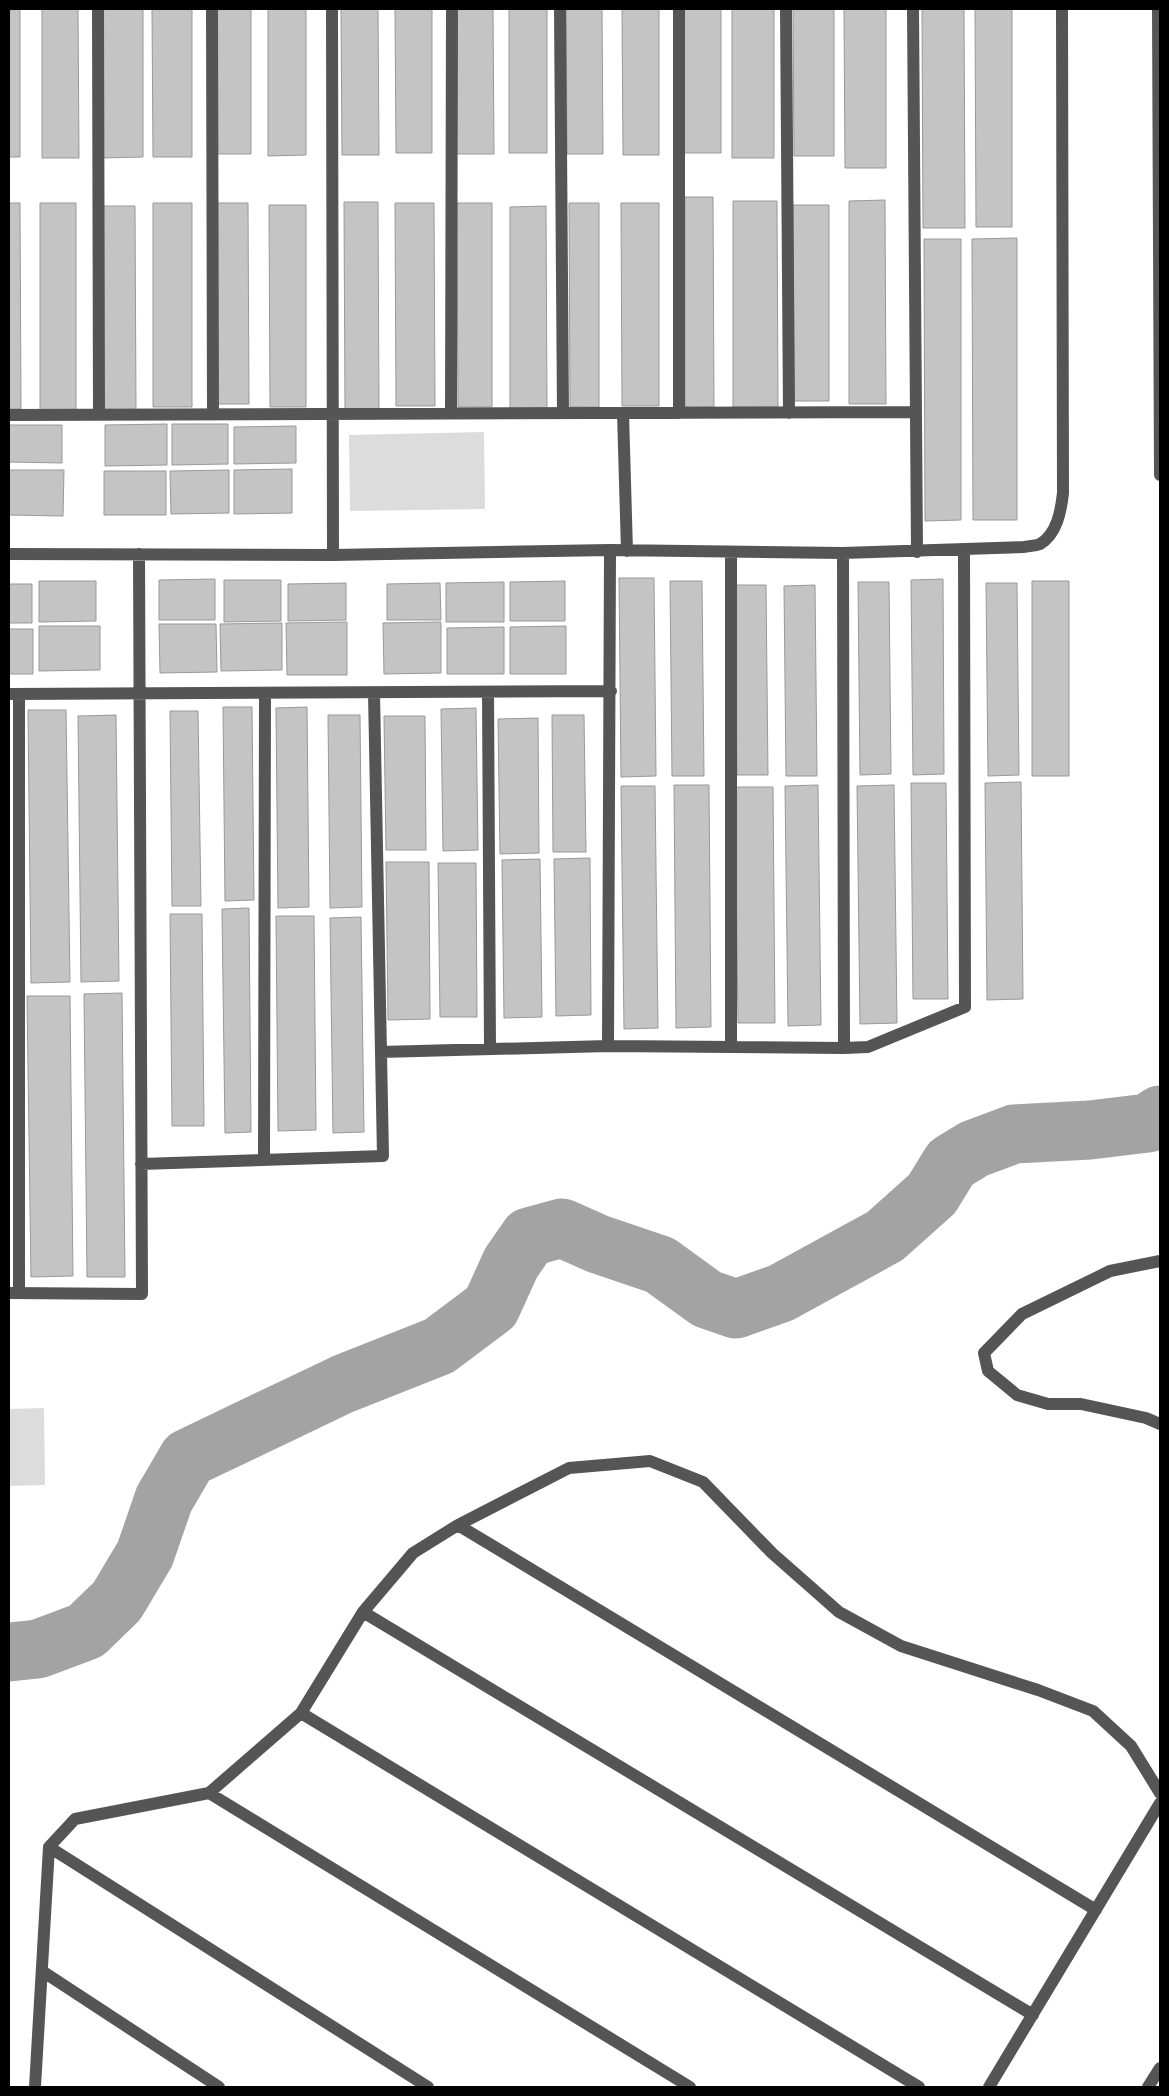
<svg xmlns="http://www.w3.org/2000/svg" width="1169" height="2096" font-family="Figtree,sans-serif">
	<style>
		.green { fill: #dcdcdc }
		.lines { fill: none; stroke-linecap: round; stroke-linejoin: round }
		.river { stroke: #a3a3a3; stroke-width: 59 }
		.building { fill: #c4c4c4; stroke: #999 }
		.minor { stroke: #555; stroke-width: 12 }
	</style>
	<rect width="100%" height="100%" fill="#fff"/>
	<path class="green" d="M484 432 485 509 350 511 349 435Z
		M44 1408 45 1485 9 1486V1409Z"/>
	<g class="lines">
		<path class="river" d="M9 1652 38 1649 86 1631 117 1601 145 1554 164 1499 188 1458 343 1384 439 1346 491 1307 511 1263 529 1237 562 1228 598 1244 660 1265 707 1299 736 1309 781 1293 885 1236 932 1194 951 1163 974 1149 1014 1134 1090 1130 1148 1123 1160 1115"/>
	</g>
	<path class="building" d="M9 9H20V157H9Z
		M42 9H78L79 158H42Z
		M101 9H143V157L102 158Z
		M152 9H192V157H153Z
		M216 9H251V154H217Z
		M268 9H306V155L268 156Z
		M341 9H378L379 155H342Z
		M395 9H432V153H396Z
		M455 9H493L494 154H456Z
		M509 9H547V153H509Z
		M566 9H602L603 154H567Z
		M622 9H659V155H623Z
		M683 9H721V153H683Z
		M732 9H774V158H732Z
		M793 9H834V156H794Z
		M844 9H886V168H845Z
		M922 9H964L965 228H923Z
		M975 9H1012V227H976Z
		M685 197H713L714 407H685Z
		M885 200 886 404H849V201Z
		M733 201H777L778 407H733Z
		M344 202H378L379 410H345Z
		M9 203H20L21 409H9Z
		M40 203H76V411H40Z
		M153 203H192V407H153Z
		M217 203H248L249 404H217Z
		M395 203H434L435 406H396Z
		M457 203H492V407H458Z
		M569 203H599V407H570Z
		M621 203H659V406H622Z
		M269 205H306V407H270Z
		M793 205H829V401H794Z
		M102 206H135L136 410H102Z
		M546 206 547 408 510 409V207Z
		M1017 238V520H973L972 239Z
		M924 239H961V520L925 521Z
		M167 424V465L105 466V425Z
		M172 424H228V464L172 465Z
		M9 425H62V463L9 462Z
		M296 426V463L234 464V427Z
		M292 469V513L234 514V470Z
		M9 470H64L63 516 9 515Z
		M229 470V513L171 514 170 471Z
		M104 471H166V515H104Z
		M619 578H654L656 776 621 777Z
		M215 579V620H159V580Z
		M943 579 944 774 913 775 911 580Z
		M224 580H281V621L224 622Z
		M39 581H96V621L39 622Z
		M565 581V621H510V582Z
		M670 581H702L704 776H672Z
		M1032 581H1069V776H1032Z
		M504 582V622H446V583Z
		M858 582H889L891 774 860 775Z
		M346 583V620L288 621V584Z
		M440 583 441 620H387V584Z
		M986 583H1017L1019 775 988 776Z
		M9 584H32V623H9Z
		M735 585H766L768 775H737Z
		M815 585 817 776H786L784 586Z
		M347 622V675H287L286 623Z
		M441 622V673L384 674 383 623Z
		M282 623V670L221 671 220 624Z
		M159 624H216L217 672 160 673Z
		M39 626H100V670L39 671Z
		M566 626V674H510V627Z
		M504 627V674H447V628Z
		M9 629H33V674H9Z
		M223 707H252L254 900 225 901Z
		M307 707 309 907 278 908 276 708Z
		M476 708 478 850 443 851 441 709Z
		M28 710H66L70 982 31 983Z
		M170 711H198L201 906H172Z
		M116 715 119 981 81 982 78 716Z
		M328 715H360L362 907 330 908Z
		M552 715H584L586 852H553Z
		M384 716H425L426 850H386Z
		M538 718 539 853 500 854 498 719Z
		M1021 782 1023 999 987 1000 985 783Z
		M911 783H946L948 999H913Z
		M674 785H709L711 1027 676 1028Z
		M818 785 821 1025 788 1026 785 786Z
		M894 785 897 1023 860 1024 857 786Z
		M621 786H655L658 1028 624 1029Z
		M735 787H773L775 1023H738Z
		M590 858 591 1015 556 1016 554 859Z
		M540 859 542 1017 504 1018 502 860Z
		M386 862H429L430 1019 388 1020Z
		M438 863H476L477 1017H440Z
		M249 908 251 1132 225 1133 222 909Z
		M170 914H202L204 1126H172Z
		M276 916H314L316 1130 278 1131Z
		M361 917 364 1132 333 1133 330 918Z
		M122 993 125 1277H87L84 994Z
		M27 996H70L73 1276 31 1277Z"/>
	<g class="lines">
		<path class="minor" d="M98 9 99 415
			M212 9 213 414
			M332 9 333 555
			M560 9 563 413
			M786 9 789 413
			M913 9 917 552
			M1158 9 1160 475
			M451 413 452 9
			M623 413 627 551
			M679 413V9
			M9 415 916 412
			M731 552V1047
			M843 553 844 1048
			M9 554 333 555 610 550 843 553 1024 547C1028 546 1035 546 1040 544 1057 534 1061 511 1063 493L1062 9
			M488 692 490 1049
			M9 694 611 691
			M19 694V1293
			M608 1046 610 550
			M381 1052 608 1046 844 1048 868 1047 965 1007 964 550
			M264 1160 265 693
			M141 1164 383 1156 374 693
			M1160 1261 1110 1271 1022 1314 984 1353 988 1371 1017 1395 1048 1404H1081L1146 1418 1160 1424
			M9 1293 142 1294 139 554
			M458 1525 1096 1910
			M363 1612 1033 2015
			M301 1713 919 2087
			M209 1793 690 2087
			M49 1847 428 2087
			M42 1971 219 2087
			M35 2087 49 1847 75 1819 209 1793 301 1713 363 1612 413 1553 458 1525 569 1468 650 1461 703 1482 772 1553 839 1612 901 1646 1038 1690 1093 1711 1131 1746 1160 1793
			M989 2087 1160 1803
			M1148 2087 1160 2068"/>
	</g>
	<rect width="1169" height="2096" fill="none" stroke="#000000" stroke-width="20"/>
</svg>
